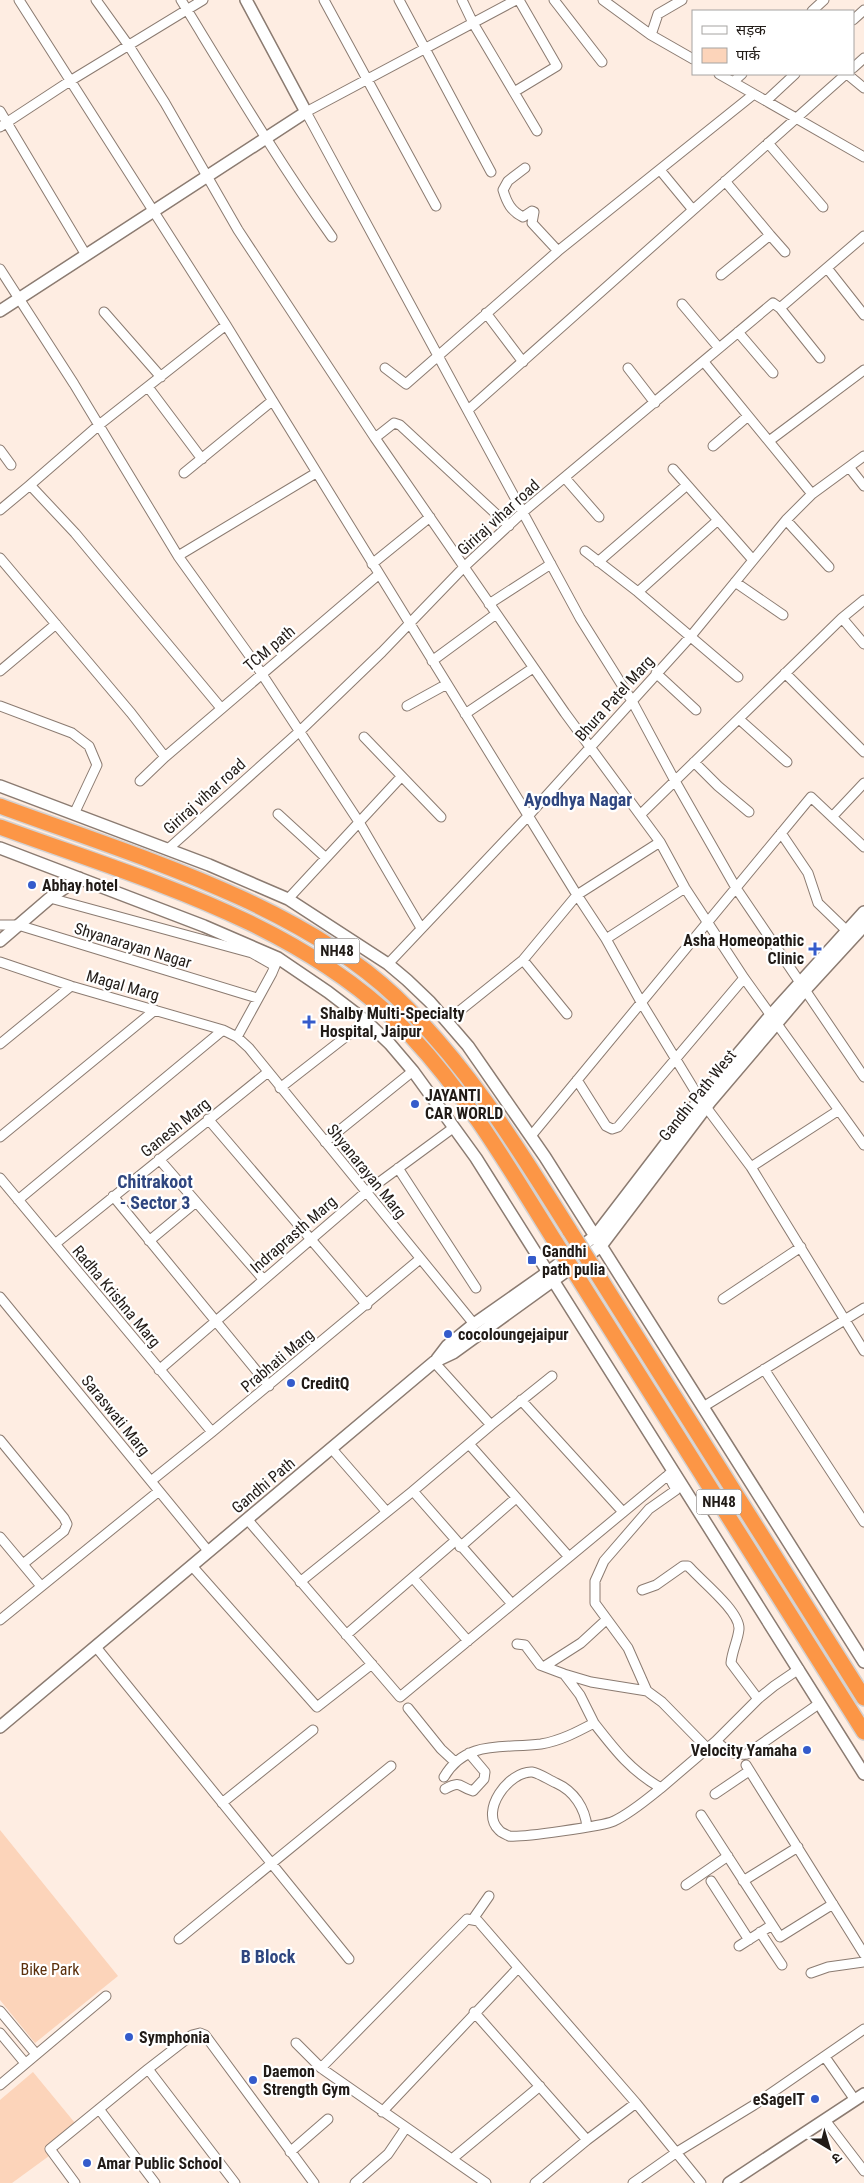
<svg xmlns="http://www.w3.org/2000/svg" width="864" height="2183" font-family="'Roboto Condensed','Noto Sans Devanagari',sans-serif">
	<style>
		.green { fill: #fcd4ba }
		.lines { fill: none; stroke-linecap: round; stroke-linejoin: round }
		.street-casing { stroke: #8b7b71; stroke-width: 11 }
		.secondary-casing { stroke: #8b7b71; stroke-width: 14 }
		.highway-casing { stroke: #d3d1d1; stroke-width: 18 }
		.street { stroke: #fff; stroke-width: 9 }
		.secondary { stroke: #fff; stroke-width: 11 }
		.highway { stroke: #fc9646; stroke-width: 15 }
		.highway-bridge-casing { stroke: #d3d1d1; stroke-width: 18; stroke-linecap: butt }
		.highway-bridge { stroke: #fc9646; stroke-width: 15 }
		.poi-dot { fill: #345bcb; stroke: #fff; stroke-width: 2 }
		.labels { text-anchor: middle; stroke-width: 4.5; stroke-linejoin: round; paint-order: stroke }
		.shield { fill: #fff; stroke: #645f5d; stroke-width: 1 }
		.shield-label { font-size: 15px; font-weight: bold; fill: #211b17 }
		.street-label { font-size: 16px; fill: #211b17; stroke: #fff }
		.poi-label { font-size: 16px; font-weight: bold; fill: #211b17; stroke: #fff; text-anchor: start }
		.park-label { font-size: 16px; fill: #5b300c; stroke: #fff }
		.neighbourhood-label { font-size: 18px; font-weight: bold; fill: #2f467f; stroke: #fff }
	</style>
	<rect width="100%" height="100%" fill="#feede2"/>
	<path class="green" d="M0 1830 118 1976 35 2043 0 2000Z
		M33 2072 75 2123 47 2146 49 2156 12 2183H0V2100Z"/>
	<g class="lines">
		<defs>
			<path id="street" d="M19 0 226 325 577 895 606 939 641 1002 700 1099 751 1167 864 1351
				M96 0 129 46 165 103 238 230 375 438 565 713 660 842 685 888 744 978 864 1145
				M181 0C230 80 278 161 332 237
				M324 0 436 206
				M399 0 491 172
				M462 0 473 23 537 131
				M516 0 306 112 580 618 632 701 675 781 736 888 864 1077
				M554 0 602 62
				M603 0 651 35 658 14 682 0
				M812 11 824 0
				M853 20 864 10
				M651 35 693 59
				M853 68 864 58
				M719 74 864 157
				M847 74 864 88
				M733 82 742 74
				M514 92 557 66 519 0
				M766 101 795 74
				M0 111 86 255
				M0 127 70 81 203 0
				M768 143 823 207
				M525 168 508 181 503 190C507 203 511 211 523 217L532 211 534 212 532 223 558 251
				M660 170 693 210
				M770 235 785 252
				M827 268 864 315
				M0 269 74 384 178 556 252 659 359 822 421 928
				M721 275 770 235 725 181
				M682 304 719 348
				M780 308 820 358
				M104 312 161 377
				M486 313 523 362
				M738 332 773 373
				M704 362 812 494
				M385 368 406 384 558 251 754 94
				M628 368 655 403
				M148 387 202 459
				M468 410 846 74
				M375 438 394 423 400 425 509 526
				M769 441 864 370
				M713 446 748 416
				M0 450 11 465
				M849 467 864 486
				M673 469 753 560
				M184 473 272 401
				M565 478 599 517
				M0 510 30 485
				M786 520 829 567
				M585 551 638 592 738 677
				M178 556 316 473
				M0 558 131 713 165 757 378 575
				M598 562 687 485
				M372 564 430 517
				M735 582 783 615
				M638 592 718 520
				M489 604 551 564
				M842 618 864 644
				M432 661 496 614
				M0 671 56 624
				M656 673 696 710
				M785 673 864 752
				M0 706 72 733 89 746 97 765 74 814
				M407 706 447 684
				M221 708 75 533 30 485 99 425 226 325
				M465 714 533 668
				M739 719 787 762
				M364 737 441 817
				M694 762 718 786 749 812
				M140 781 165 757
				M278 814 326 858
				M640 815 842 618 864 600
				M832 817 864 783
				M781 833 808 873 818 903 847 931
				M168 849 301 730 382 652 464 567 523 512 773 303 780 308 864 236
				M50 898 252 953 275 966
				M288 899 401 777
				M0 925H18L257 998
				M606 939 685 888
				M523 960 567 1014
				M0 962 71 986 223 1030 237 1037 249 1048 474 1324
				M388 964 529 815 691 636 786 520 812 494 864 456
				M447 1021 523 960 577 895 660 842
				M237 1037 272 973 277 961
				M0 1044 71 986
				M577 1080 606 1126 612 1129 618 1127 744 978
				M280 1088 366 1021
				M208 1119 367 1305
				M531 1136 811 797 864 847
				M0 1137 155 1010
				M325 1142 413 1071
				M159 1159 263 1279
				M751 1167 839 1110
				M398 1168 476 1288
				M0 1178 212 1432
				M113 1196 269 1386
				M18 1200 223 1030
				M149 1241 196 1202
				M55 1244 268 1072
				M0 1297 209 1552
				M723 1299 801 1247
				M434 1362 491 1425
				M764 1369 864 1522
				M159 1370 366 1192 453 1128
				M521 1400 623 1512
				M703 1407 864 1308
				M0 1440 64 1518 67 1524 64 1531 23 1564
				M469 1444 569 1557
				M332 1449 386 1511
				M668 1475 676 1490 649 1509 604 1561 595 1581V1603L628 1648 647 1691 662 1702 707 1748
				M151 1481 212 1432 420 1259
				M413 1491 512 1604
				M247 1519 400 1697 673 1471
				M0 1537 41 1586
				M460 1547 516 1498
				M192 1566 317 1707 372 1664
				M413 1578 468 1641
				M300 1582 413 1491 491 1425 552 1376
				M642 1590 656 1585 683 1566H688L691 1569C703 1582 740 1612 739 1629 738 1640 732 1651 731 1663L758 1699
				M0 1620 159 1491
				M346 1635 455 1541
				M517 1644 525 1645 540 1665 564 1674 591 1682 647 1691
				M96 1647 349 1959
				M545 1666 581 1643 606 1620
				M564 1674 580 1695 594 1723
				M408 1708 441 1749 455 1762
				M716 1741C726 1750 733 1756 747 1754L820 1703
				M746 1765 864 1954
				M444 1777C466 1739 504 1749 541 1744 560 1741 577 1732 594 1723 615 1750 631 1771 661 1788L716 1741 758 1699 774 1686 799 1669
				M445 1789C462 1780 459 1787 473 1791L484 1779 485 1772 469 1753
				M715 1794 749 1771
				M222 1803 313 1730
				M701 1815 780 1937 833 1904
				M587 1827C585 1808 574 1791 556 1783 549 1780 539 1773 532 1772 509 1771 479 1811 499 1830 500 1832 507 1835 509 1836 519 1838 604 1826 614 1821 631 1813 646 1800 661 1788
				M711 1881 749 1940
				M743 1881 798 1847
				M686 1885 728 1856
				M473 1919 489 1896
				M760 1932 782 1965
				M179 1939 391 1766
				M739 1946 772 1925
				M811 1973 828 1967 864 1962
				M0 2011 36 2054
				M474 2012 587 2140
				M0 2033 25 2063
				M296 2043 321 2068
				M825 2057 855 2100
				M148 2069 235 2183
				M0 2085 106 1996
				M99 2109 155 2183
				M382 2112 518 1968
				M825 2120 864 2171
				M290 2152 328 2119
				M452 2159 540 2086
				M75 2183 50 2149 148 2069 192 2035 200 2033 205 2035 314 2183
				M355 2183 388 2154 405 2129
				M486 2183 321 2068 467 1919 478 1921 636 2103 701 2183
				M535 2183 587 2140 636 2103
				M633 2183 677 2152 754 2105 864 2029"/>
			<path id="secondary" d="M0 311 306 112 246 0
				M0 786 209 865 288 899 388 964 407 980 430 1002 468 1046 545 1157 864 1662
				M0 848 204 926 278 958 328 992 366 1021 390 1044 413 1071 476 1158 864 1774
				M0 941 50 898 79 878
				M437 1359 447 1346 474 1324 548 1272 595 1236 700 1099 770 1016 864 912
				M0 1727 434 1362 453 1353 601 1246 710 1102 806 989 864 926
				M729 2183 864 2094"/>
			<path id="highway" d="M0 806C127 853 296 902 395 996 467 1064 518 1148 570 1231
				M0 827C142 879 303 922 411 1036 469 1098 511 1171 556 1243
				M591 1264 864 1698
				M575 1273 864 1732"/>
		</defs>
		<use href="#street" class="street-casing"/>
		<use href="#secondary" class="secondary-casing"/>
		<use href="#highway" class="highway-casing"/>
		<use href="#street" class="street"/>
		<use href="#secondary" class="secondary"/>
		<use href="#highway" class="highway"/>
		<defs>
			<path id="highway-bridge" d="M570 1231 591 1264
				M556 1243 575 1273"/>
		</defs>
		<use href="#highway-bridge" class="highway-bridge-casing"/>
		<use href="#highway-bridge" class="highway-bridge"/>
	</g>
	<g class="poi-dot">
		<circle cx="32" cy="885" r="5"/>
		<path d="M812.5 941.5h5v5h5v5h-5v5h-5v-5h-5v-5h5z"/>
		<path d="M306.5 1014.5h5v5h5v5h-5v5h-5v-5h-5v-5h5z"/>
		<circle cx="415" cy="1104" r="5"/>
		<rect x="527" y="1255" width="10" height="10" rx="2.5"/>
		<circle cx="448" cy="1334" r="5"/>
		<circle cx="291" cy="1383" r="5"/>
		<circle cx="807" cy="1750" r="5"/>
		<circle cx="129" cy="2037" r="5"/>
		<circle cx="253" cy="2080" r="5"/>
		<circle cx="815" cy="2099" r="5"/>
		<circle cx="87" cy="2163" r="5"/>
	</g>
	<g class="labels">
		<g class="shield">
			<rect x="314.5" y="938.5" width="45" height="25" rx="4"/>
			<rect x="696.5" y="1489.5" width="45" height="25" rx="4"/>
		</g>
		<g class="shield-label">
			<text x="337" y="956">NH48</text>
			<text x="719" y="1507">NH48</text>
		</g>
		<g class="street-label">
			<text transform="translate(498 517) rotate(-42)" y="6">Giriraj vihar road</text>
			<text transform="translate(269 648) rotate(-40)" y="6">TCM path</text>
			<text transform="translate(614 698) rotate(-48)" y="6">Bhura Patel Marg</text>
			<text transform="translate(204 796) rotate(-42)" y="6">Giriraj vihar road</text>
			<text transform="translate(133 945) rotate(17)" y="6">Shyanarayan Nagar</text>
			<text transform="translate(123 985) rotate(16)" y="6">Magal Marg</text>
			<text transform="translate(697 1095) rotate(-51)" y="6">Gandhi Path West</text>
			<text transform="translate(175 1127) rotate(-39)" y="6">Ganesh Marg</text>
			<text transform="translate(367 1171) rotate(51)" y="6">Shyanarayan Marg</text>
			<text transform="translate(293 1234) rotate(-41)" y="6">Indraprasth Marg</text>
			<text transform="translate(117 1296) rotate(50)" y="6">Radha Krishna Marg</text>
			<text transform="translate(277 1360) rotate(-40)" y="6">Prabhati Marg</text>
			<text transform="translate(116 1415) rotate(51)" y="6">Saraswati Marg</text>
			<text transform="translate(263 1485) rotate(-40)" y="6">Gandhi Path</text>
		</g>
		<g class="poi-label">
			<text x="42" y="891">Abhay hotel</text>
			<text x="804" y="946" text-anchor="end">Asha Homeopathic<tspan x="804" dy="18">Clinic</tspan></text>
			<text x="320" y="1019">Shalby Multi-Specialty<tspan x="320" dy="18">Hospital, Jaipur</tspan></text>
			<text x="425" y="1101">JAYANTI<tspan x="425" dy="18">CAR WORLD</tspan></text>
			<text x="542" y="1257">Gandhi<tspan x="542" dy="18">path pulia</tspan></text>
			<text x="458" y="1340">cocoloungejaipur</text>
			<text x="301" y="1389">CreditQ</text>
			<text x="797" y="1756" text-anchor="end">Velocity Yamaha</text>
			<text x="139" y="2043">Symphonia</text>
			<text x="263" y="2077">Daemon<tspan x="263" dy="18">Strength Gym</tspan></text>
			<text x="805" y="2105" text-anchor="end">eSageIT</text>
			<text x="97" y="2169">Amar Public School</text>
		</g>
		<g class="park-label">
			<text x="50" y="1975">Bike Park</text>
		</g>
		<g class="neighbourhood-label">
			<text x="578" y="806">Ayodhya Nagar</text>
			<text x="155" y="1188">Chitrakoot<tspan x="155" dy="21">- Sector 3</tspan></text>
			<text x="268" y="1963">B Block</text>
		</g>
	</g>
	<rect x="692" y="10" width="162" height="65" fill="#ffffff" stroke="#a6a4a2"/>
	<rect x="702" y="26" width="25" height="8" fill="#ffffff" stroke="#a6a4a2"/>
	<text x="736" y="35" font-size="15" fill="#211b17">सड़क</text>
	<rect x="702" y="48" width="25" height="15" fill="#fcd4ba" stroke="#a6a4a2"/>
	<text x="736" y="60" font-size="15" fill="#211b17">पार्क</text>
	<g transform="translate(829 2148) rotate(142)" stroke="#ffffff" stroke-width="4" paint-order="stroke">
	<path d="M0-4L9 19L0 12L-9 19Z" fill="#211b17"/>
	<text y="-8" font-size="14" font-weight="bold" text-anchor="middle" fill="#211b17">उ</text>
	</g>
</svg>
